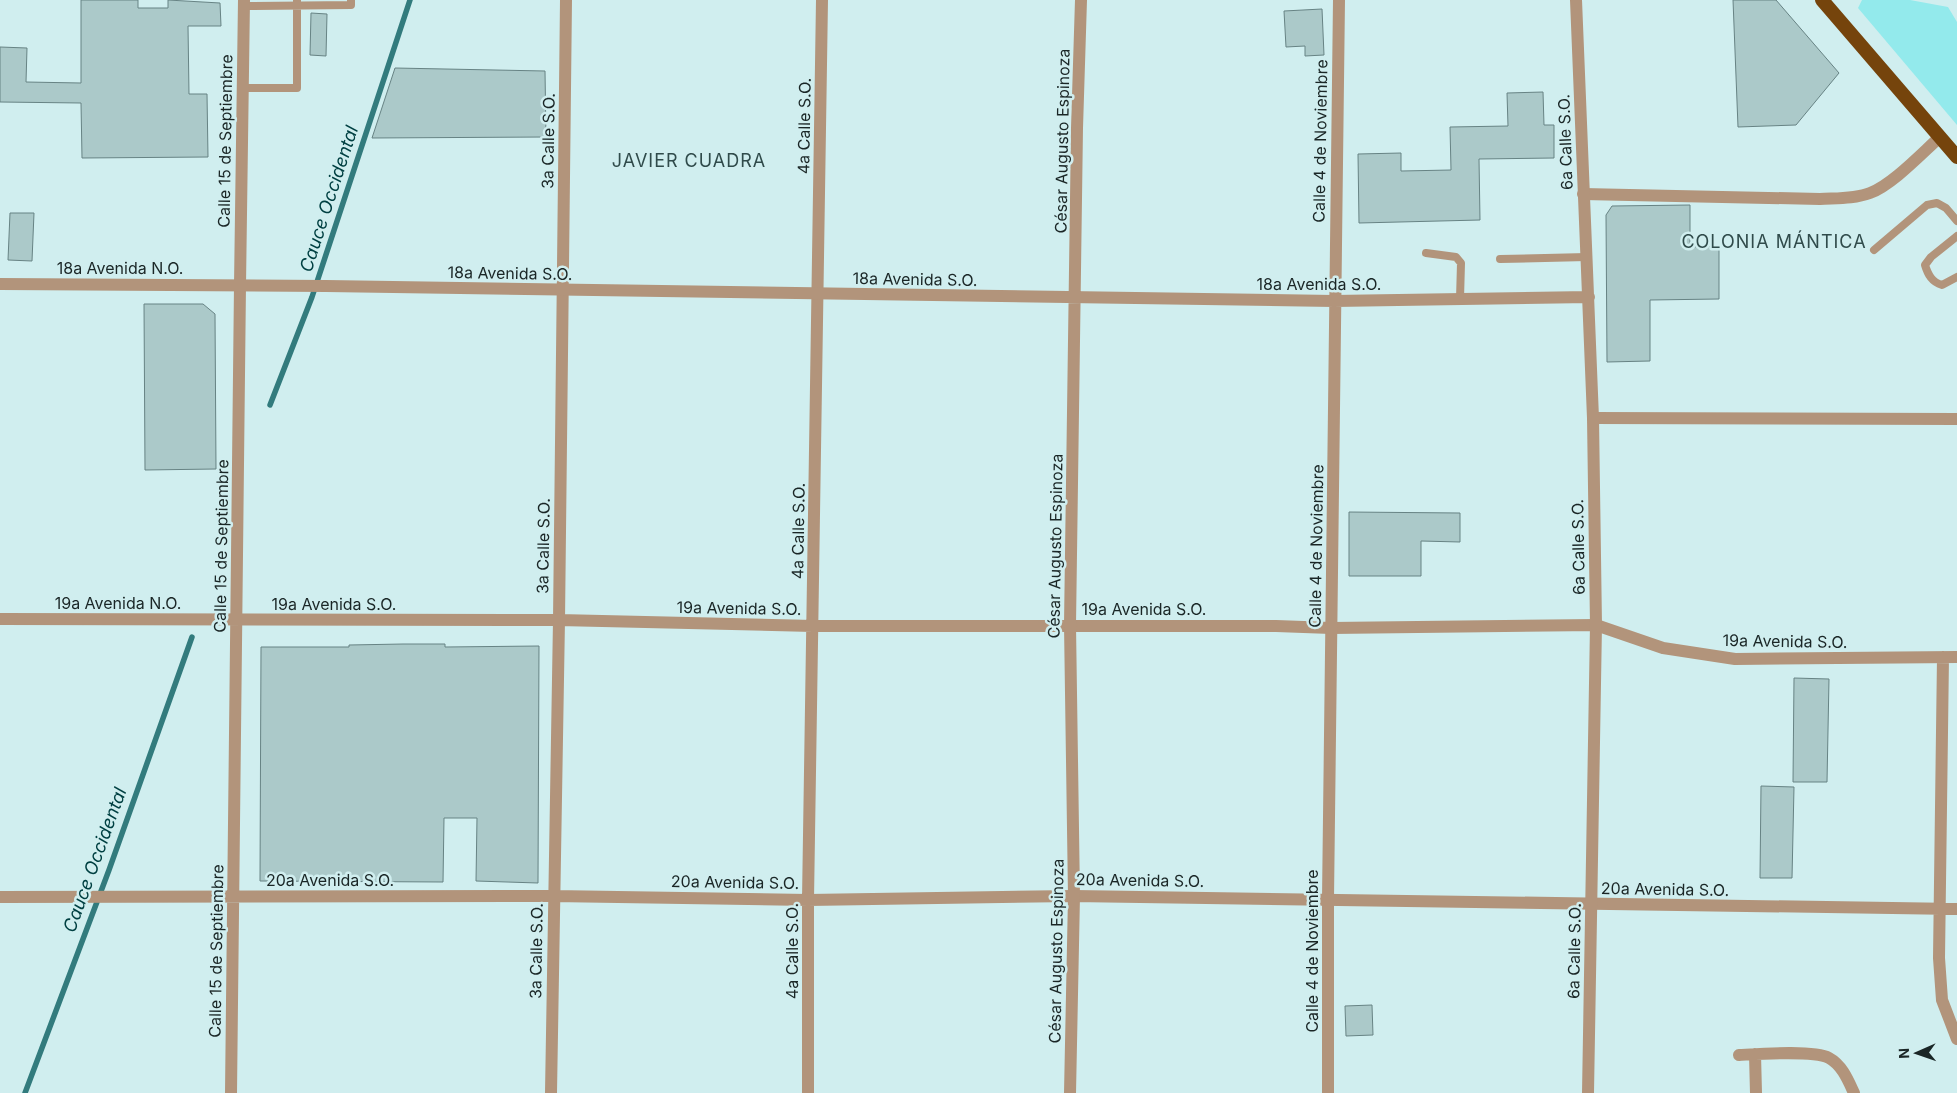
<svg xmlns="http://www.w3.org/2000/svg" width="1957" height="1093" font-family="Inter,sans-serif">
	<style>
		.green { fill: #93eaec }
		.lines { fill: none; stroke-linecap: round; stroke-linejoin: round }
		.stream { stroke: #327b7d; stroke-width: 5.5 }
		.building { fill: #abc9c9; stroke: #678384 }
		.service { stroke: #b2947b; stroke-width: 8 }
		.minor { stroke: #b2947b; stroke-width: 12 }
		.tertiary { stroke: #b2947b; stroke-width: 12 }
		.trunk { stroke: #75440c; stroke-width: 14 }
		.labels { text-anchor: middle; stroke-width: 5; stroke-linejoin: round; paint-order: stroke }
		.street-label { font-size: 16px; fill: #1a2626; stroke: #d0eeef }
		.neighbourhood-label { font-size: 18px; letter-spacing: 1px; fill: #304b4b; stroke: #d0eeef }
		.water-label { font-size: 18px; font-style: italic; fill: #004042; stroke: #d0eeef }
	</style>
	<rect width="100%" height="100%" fill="#d0eeef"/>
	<path class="green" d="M1862 0H1910L1948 7 1957 22V125L1858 8Z"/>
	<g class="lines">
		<path class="stream" d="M270 405 312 297 410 0
			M25 1093 109 870 192 637"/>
	</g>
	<path class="building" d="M81 0H138V8H168V0L220 3 221 26H188L189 94H207L208 157 82 158 81 103 0 102V47L27 48 26 82 81 83Z
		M1733 0H1776L1839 73 1796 125 1738 127Z
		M1322 9 1324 55 1305 56V46L1286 47 1284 11Z
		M311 13 327 14 326 56 310 55Z
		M395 68 545 71 546 137 372 138Z
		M1543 92 1544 125H1554V158L1479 159 1480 220 1359 223 1358 154 1401 153V171L1451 170 1450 127 1508 126 1507 93Z
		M1690 205V247L1719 246V299L1650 300V361L1607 362 1606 215 1612 206Z
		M10 213H34L32 261 8 260Z
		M144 304H203L215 314 216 469 145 470Z
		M1349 512 1460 513V542L1421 541V576H1349Z
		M403 644H445V647L539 646 538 883 476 881 477 818H444L443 882 260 881 261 647H349V645Z
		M1794 678 1829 679 1827 782H1793Z
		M1761 786 1794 787 1792 878H1760Z
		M1372 1005 1373 1035 1346 1036 1345 1006Z"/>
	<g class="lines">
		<path class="service" d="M243 6 351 5V0
			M242 88H297V0
			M1957 236 1931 257 1925 265C1928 275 1932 282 1942 285L1957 277
			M1874 250 1927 205 1937 203 1946 208 1957 221
			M1426 253 1456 257 1461 263 1460 299
			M1500 259 1587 257"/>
		<path class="minor" d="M1583 194 1820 199C1836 198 1854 199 1870 193 1892 185 1922 153 1940 137
			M1593 418 1957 419
			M0 619 559 620 813 626H1276L1331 628 1596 625 1663 648 1735 659 1957 657
			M1943 657 1939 958 1942 1000 1957 1039
			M0 897 553 896 808 900 1074 896 1957 909
			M1755 1054 1756 1093
			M1739 1055C1759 1054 1814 1050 1829 1058 1842 1065 1848 1080 1854 1093
			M231 1093 240 285
			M551 1093 559 620 566 0
			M808 1093V900L822 0"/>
		<path class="tertiary" d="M1576 0 1593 418 1596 625 1588 1093
			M0 284 326 286 1334 301 1589 297
			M240 285 244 0
			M1070 1093 1074 896 1070 625 1077 128 1081 0
			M1328 1093V899L1339 0"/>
		<path class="trunk" d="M1822 0 1957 157"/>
	</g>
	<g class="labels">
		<g class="street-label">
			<text transform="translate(804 126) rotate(-89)" y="6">4a Calle S.O.</text>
			<text transform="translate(225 141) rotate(-89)" y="6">Calle 15 de Septiembre</text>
			<text transform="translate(548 141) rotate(-89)" y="6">3a Calle S.O.</text>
			<text transform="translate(1062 141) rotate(-89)" y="6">César Augusto Espinoza</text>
			<text transform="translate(1320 141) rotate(-89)" y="6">Calle 4 de Noviembre</text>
			<text transform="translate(1565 142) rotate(-92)" y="6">6a Calle S.O.</text>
			<text x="120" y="274">18a Avenida N.O.</text>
			<text transform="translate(510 273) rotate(1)" y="6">18a Avenida S.O.</text>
			<text transform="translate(915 279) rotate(1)" y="6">18a Avenida S.O.</text>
			<text x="1319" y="290">18a Avenida S.O.</text>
			<text transform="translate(798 531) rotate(-89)" y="6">4a Calle S.O.</text>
			<text transform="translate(221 546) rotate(-89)" y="6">Calle 15 de Septiembre</text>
			<text transform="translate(543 546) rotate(-89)" y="6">3a Calle S.O.</text>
			<text transform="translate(1055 546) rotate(-89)" y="6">César Augusto Espinoza</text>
			<text transform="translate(1316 546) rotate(-89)" y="6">Calle 4 de Noviembre</text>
			<text transform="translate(1578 547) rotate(-91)" y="6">6a Calle S.O.</text>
			<text x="118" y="609">19a Avenida N.O.</text>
			<text x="334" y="610">19a Avenida S.O.</text>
			<text transform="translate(739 608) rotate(1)" y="6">19a Avenida S.O.</text>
			<text x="1144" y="615">19a Avenida S.O.</text>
			<text transform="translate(1785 641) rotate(1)" y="6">19a Avenida S.O.</text>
			<text x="330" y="886">20a Avenida S.O.</text>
			<text transform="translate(1140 880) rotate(1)" y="6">20a Avenida S.O.</text>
			<text transform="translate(735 882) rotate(1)" y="6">20a Avenida S.O.</text>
			<text transform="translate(1665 889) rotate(1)" y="6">20a Avenida S.O.</text>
			<text transform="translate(216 951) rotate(-89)" y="6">Calle 15 de Septiembre</text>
			<text transform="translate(536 951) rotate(-89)" y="6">3a Calle S.O.</text>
			<text transform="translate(792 951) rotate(-90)" y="6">4a Calle S.O.</text>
			<text transform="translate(1056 951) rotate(-89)" y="6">César Augusto Espinoza</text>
			<text transform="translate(1312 951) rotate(-90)" y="6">Calle 4 de Noviembre</text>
			<text transform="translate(1574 951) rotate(-89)" y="6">6a Calle S.O.</text>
		</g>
		<g class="neighbourhood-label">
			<text x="689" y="167">JAVIER CUADRA</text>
			<text x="1774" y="248">COLONIA MÁNTICA</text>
		</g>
		<g class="water-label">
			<text transform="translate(329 199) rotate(-72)" y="6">Cauce Occidental</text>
			<text transform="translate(95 860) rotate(-70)" y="6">Cauce Occidental</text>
		</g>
	</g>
	<g transform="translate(1917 1053) rotate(268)" stroke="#d0eeef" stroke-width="4" paint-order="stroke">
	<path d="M0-4L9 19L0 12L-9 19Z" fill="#1a2626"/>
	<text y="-8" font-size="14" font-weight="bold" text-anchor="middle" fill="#1a2626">N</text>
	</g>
</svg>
